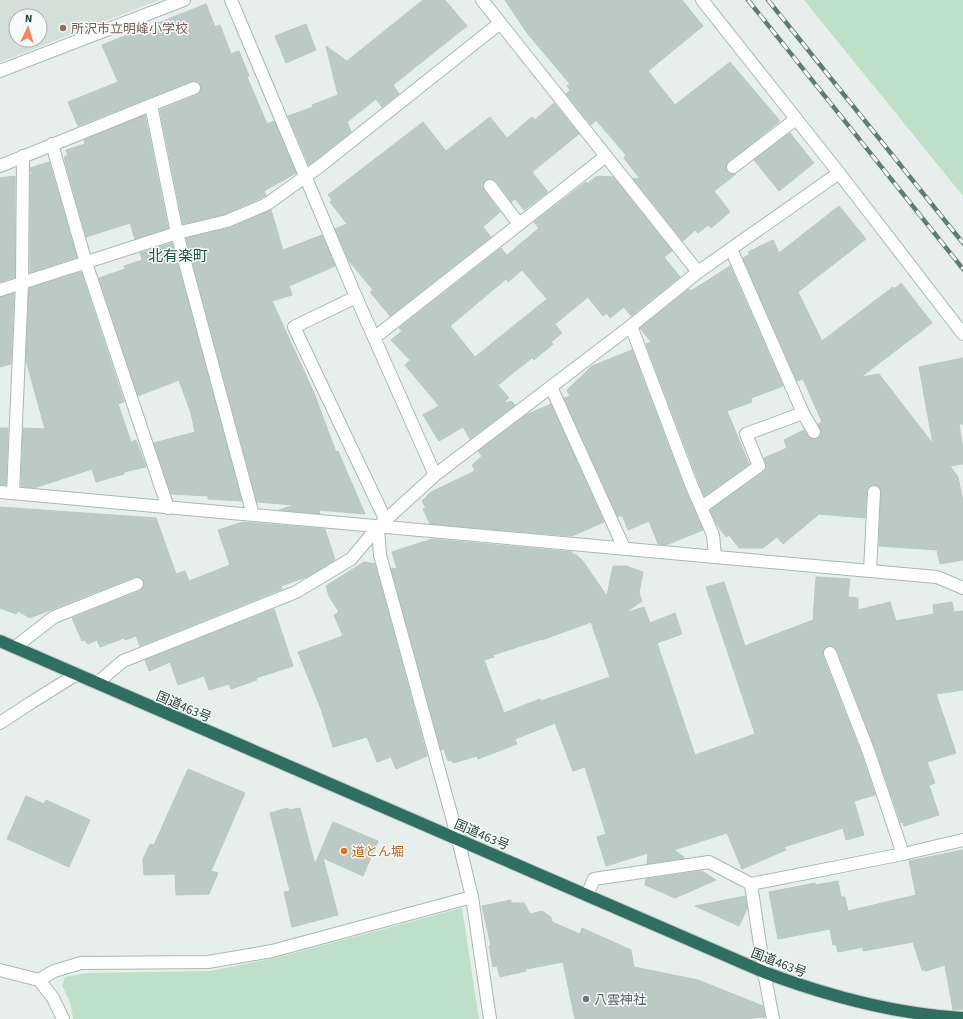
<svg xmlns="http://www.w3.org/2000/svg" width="963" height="1019" font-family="'Source Sans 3','Noto Sans JP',sans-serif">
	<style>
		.built { fill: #d4dfda; fill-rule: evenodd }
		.green { fill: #bfe0c8 }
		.building { fill: #bbcac4; stroke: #b8c9c2; fill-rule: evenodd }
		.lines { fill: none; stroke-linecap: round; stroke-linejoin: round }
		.lane-casing { stroke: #a8b8b2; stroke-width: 14 }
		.street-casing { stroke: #a8b8b2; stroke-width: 14 }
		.highway-casing { stroke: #c2cac8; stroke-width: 14 }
		.lane { stroke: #fff; stroke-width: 12 }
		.street { stroke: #fff; stroke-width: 12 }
		.highway { stroke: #2f6f62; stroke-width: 12 }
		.rail-casing { stroke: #5f7d75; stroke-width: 4.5 }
		.rail { stroke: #f7fbf9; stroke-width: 3; stroke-dasharray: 9; stroke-linecap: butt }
		.education-dot { fill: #8d6e63; stroke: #f7fbf9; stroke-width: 1.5 }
		.food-dot { fill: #e8710a; stroke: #f7fbf9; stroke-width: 1.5 }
		.worship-dot { fill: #6b7280; stroke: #f7fbf9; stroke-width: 1.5 }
		.labels { text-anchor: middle; stroke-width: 3; stroke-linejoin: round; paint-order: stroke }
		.education-label { font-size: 13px; fill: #785e54; stroke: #f7fbf9; text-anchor: start }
		.street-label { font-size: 13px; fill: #24423a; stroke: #f7fbf9 }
		.food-label { font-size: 13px; fill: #c56008; stroke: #f7fbf9; text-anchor: start }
		.worship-label { font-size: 13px; fill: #5b616d; stroke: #f7fbf9; text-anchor: start }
		.quarter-label { font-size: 15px; fill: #1f5548; stroke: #f7fbf9 }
	</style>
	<rect width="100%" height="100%" fill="#e6efeb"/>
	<path class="built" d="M0 0H159L0 62ZM16 16H40V40H16Z"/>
	<path class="green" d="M804 0H963V196Z
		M462 908 479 1019H73L71 1005 62 985 65 977 86 973 211 971 279 957Z"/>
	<path class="building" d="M423 0H445L467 26 393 85 399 94 382 107 376 99 347 122 351 132 309 165 288 116 313 107 312 105 338 95 326 46 347 61Z
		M505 0H682L703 26 648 71 675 105 730 62 780 121 726 164 727 172 730 174H736L714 191 730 212 711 228 708 225 698 233 695 230 683 241 633 178 640 179 624 158 626 155 596 120 591 125 566 94 570 90 567 86 570 84 527 33Z
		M206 4 215 27 220 25 231 54 239 51 249 76 247 77 267 124 274 121 296 173 264 191 266 196 263 197 225 214 183 224 160 110 197 95 201 89 199 82 191 81 78 126 68 102 118 82 102 45Z
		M306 24 316 50 286 63 275 36Z
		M554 103 579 134 532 172 548 192 524 210 515 199 511 202 496 181 489 179 485 180 483 187 484 190 500 212 483 227 491 237 390 316 370 292 373 290 349 261 335 229 347 224 330 202 332 200 328 195 423 122 446 151 490 117 507 138 532 117 535 120Z
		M145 115 168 228 135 239 130 223 86 237 64 157 68 155 66 150 85 144 84 140Z
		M790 133 814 163 779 191 754 160Z
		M49 162 77 257 30 273V175L32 174 30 168Z
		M15 176V277L0 282V178Z
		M597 176 613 177 672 251 664 257 680 277 631 316 624 307 610 318 607 313 603 316 588 297 555 324 562 333 551 342 553 344 534 360 532 358 498 385 509 398 505 401 506 403 511 401 515 405 470 439 463 427 439 441 423 415 439 406 405 365 410 360 391 340 402 331 399 328 501 248 507 255 539 228 534 222 586 182 587 184ZM522 270 547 299 475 357 450 326 506 279 508 282Z
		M839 206 866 239 798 292 822 341 893 287 894 289 901 283 932 323 861 377 879 374 933 444 919 367 963 358V424H959L963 449V464L950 466 958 477 963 502V560L940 564 937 550 879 546 881 492 880 488 875 485 870 486 867 491 865 518 819 514 783 544 777 537 763 548H739L729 535 726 537 717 525 710 510 764 472 766 466 764 458 787 448 784 440 804 430 811 439H817L821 435V432L818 424 822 422 803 379 797 381 743 258 750 254 748 252 773 240 779 253Z
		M271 210 283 250 322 235 335 266 289 286 292 295 272 301 314 393 336 452 338 451 365 514 319 510 320 514 279 510 294 505 257 502 186 238 230 228Z
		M172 243 242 501 208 499V496L171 494 154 443 195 432 191 413 179 380 138 396 99 278 125 269 124 266 142 260 140 253Z
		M730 266 783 386 751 398 752 402 727 411 749 464 704 496 646 344 651 342 640 328 689 289 691 291Z
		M81 272 124 402 118 404 131 442 136 440 146 467 124 472V474L96 482 92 469 34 488 21 486 23 428 45 429 26 360 29 288Z
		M14 293 11 364 0 367V297Z
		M632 350 684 487 703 530 666 545 658 544 649 521 628 530 622 515 618 517 564 398 570 396 567 390 592 366Z
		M551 404 604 522 572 536 430 524 423 509 426 508 422 501 431 492 475 471 472 465 482 456 478 451 526 415Z
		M0 428H8L6 485H0Z
		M0 507 156 518 176 574 185 571 189 581 230 565 218 530 243 522 325 529 335 560 309 576 281 586 282 589 270 594 140 646 136 636 125 640 124 638 100 647 97 640 88 644 84 640 82 641 72 618 140 591 144 585V581L138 577H134L30 618 18 611 16 614 0 608Z
		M432 539 572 552 570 553 576 555 582 560 607 596 613 566H626L643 572 639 593 642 601 625 613 644 607 650 623 675 613 682 634 657 643 695 755 755 734 706 587 724 582 745 646 813 620 816 577 850 579 848 597 858 598V610L890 602 896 621 934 614 933 605 952 602 954 612 963 611V690L936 694 956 753 927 762 935 783 929 785 939 815 904 826 903 822 901 823 875 748 837 650 834 647 828 646 824 649 823 656 861 753 875 795 854 801 864 835 846 840 843 828 784 847 786 850 742 869 727 833 674 850 685 858 647 864 648 853 606 866 597 837 606 834 585 767 573 771 555 723 515 739 517 744 478 759 477 756 453 763 451 760 448 761 444 749 441 750 391 568 397 569 392 552ZM591 622 610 677 541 701 540 699 504 713 484 660 494 657 493 655 542 639V640Z
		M364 562 375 564 427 756 396 769 391 757 377 762 367 737 333 747 321 709 298 652 343 636 334 615 339 612 329 596 326 586Z
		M274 609 293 666 256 678 257 680 231 689 229 684 209 690 204 676 178 685 170 662 149 671 145 660Z
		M188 769 245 793 211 871 218 873 209 894 176 895 175 874 144 875 143 859 150 844 154 845Z
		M26 796 44 804 46 800 90 820 69 867 7 839Z
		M288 808 289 810 300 808 315 864 333 822 378 841 363 876 323 858 338 915 292 927 284 892 290 891 270 813Z
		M963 850V1009L953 1010 945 965 926 971 922 970 913 942 863 951V947L838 952 836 945H833L830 929 778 939 769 892 815 883 816 885 838 881 841 897H845L848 911 916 895 909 861Z
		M702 871 716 880 675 898 645 885 646 879Z
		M745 896 747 909 739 926 695 906Z
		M511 900V903H524L530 914 542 911 551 917 552 922 580 934 582 928 631 950 634 967 698 980 763 1006 765 1017 742 1019H575L563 962 526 969V971L500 977 497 966 493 967 489 946H491L482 906Z"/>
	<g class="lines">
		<defs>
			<path id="lane" d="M733 167 796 119
				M490 186 519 224
				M731 249 803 413
				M356 297 294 327 386 521
				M631 326 691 484
				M551 387 624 548
				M13 493 22 284 23 156
				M702 507 759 466 746 434 803 413 814 432
				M870 571 874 492
				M15 647 54 617 137 584
				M830 653 868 750 903 854"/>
			<path id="street" d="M482 0 698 272
				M702 0 839 173 963 334
				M0 71 184 0
				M151 105 194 88
				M52 144 86 263 168 508
				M0 166 151 105 177 233 253 515
				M0 290 177 233 227 221 267 204 320 166 500 23
				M374 338 606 156
				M435 475 631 326 698 272 839 173
				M691 484 713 535 715 556
				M0 492 870 571 937 577 963 588
				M378 527 380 555 458 839 472 897 490 1019
				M97 683 123 661 296 592 351 559 378 527 435 475 356 297 231 0
				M0 723 32 702 77 674
				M751 884 764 972 773 1019
				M587 895 594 879 709 862 751 884 903 854 963 840
				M0 970 39 980 53 998 63 1019
				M39 980 54 971 81 963 208 962 272 951 472 897"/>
			<path id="highway" d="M0 641 764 972C828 996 894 1014 963 1018"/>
		</defs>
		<use href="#lane" class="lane-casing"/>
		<use href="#street" class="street-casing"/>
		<use href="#highway" class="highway-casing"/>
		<use href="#lane" class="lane"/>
		<use href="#street" class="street"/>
		<use href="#highway" class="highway"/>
		<defs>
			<path id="rail" d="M748 0 963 269
				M768 0 963 243"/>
		</defs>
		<use href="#rail" class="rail-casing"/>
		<use href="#rail" class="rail"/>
	</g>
	<circle class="education-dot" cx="63" cy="28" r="4"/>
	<circle class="food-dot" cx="344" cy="851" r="4"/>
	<circle class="worship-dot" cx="586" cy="999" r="4"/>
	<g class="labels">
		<g class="education-label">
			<text x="71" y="33">所沢市立明峰小学校</text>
		</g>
		<g class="street-label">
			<text transform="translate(184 706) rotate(23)" y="5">国道463号</text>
			<text transform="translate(482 834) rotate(23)" y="5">国道463号</text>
			<text transform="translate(779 962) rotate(21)" y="5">国道463号</text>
		</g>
		<g class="food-label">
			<text x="352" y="856">道とん堀</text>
		</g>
		<g class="worship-label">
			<text x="594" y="1004">八雲神社</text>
		</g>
		<g class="quarter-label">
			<text x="178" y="261">北有楽町</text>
		</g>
	</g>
	<g transform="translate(28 28) rotate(4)"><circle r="19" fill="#f7fbf9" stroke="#a3b1ad"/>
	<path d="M0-3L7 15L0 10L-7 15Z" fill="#f4845f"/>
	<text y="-6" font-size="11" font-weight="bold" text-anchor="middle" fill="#24423a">N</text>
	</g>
</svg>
